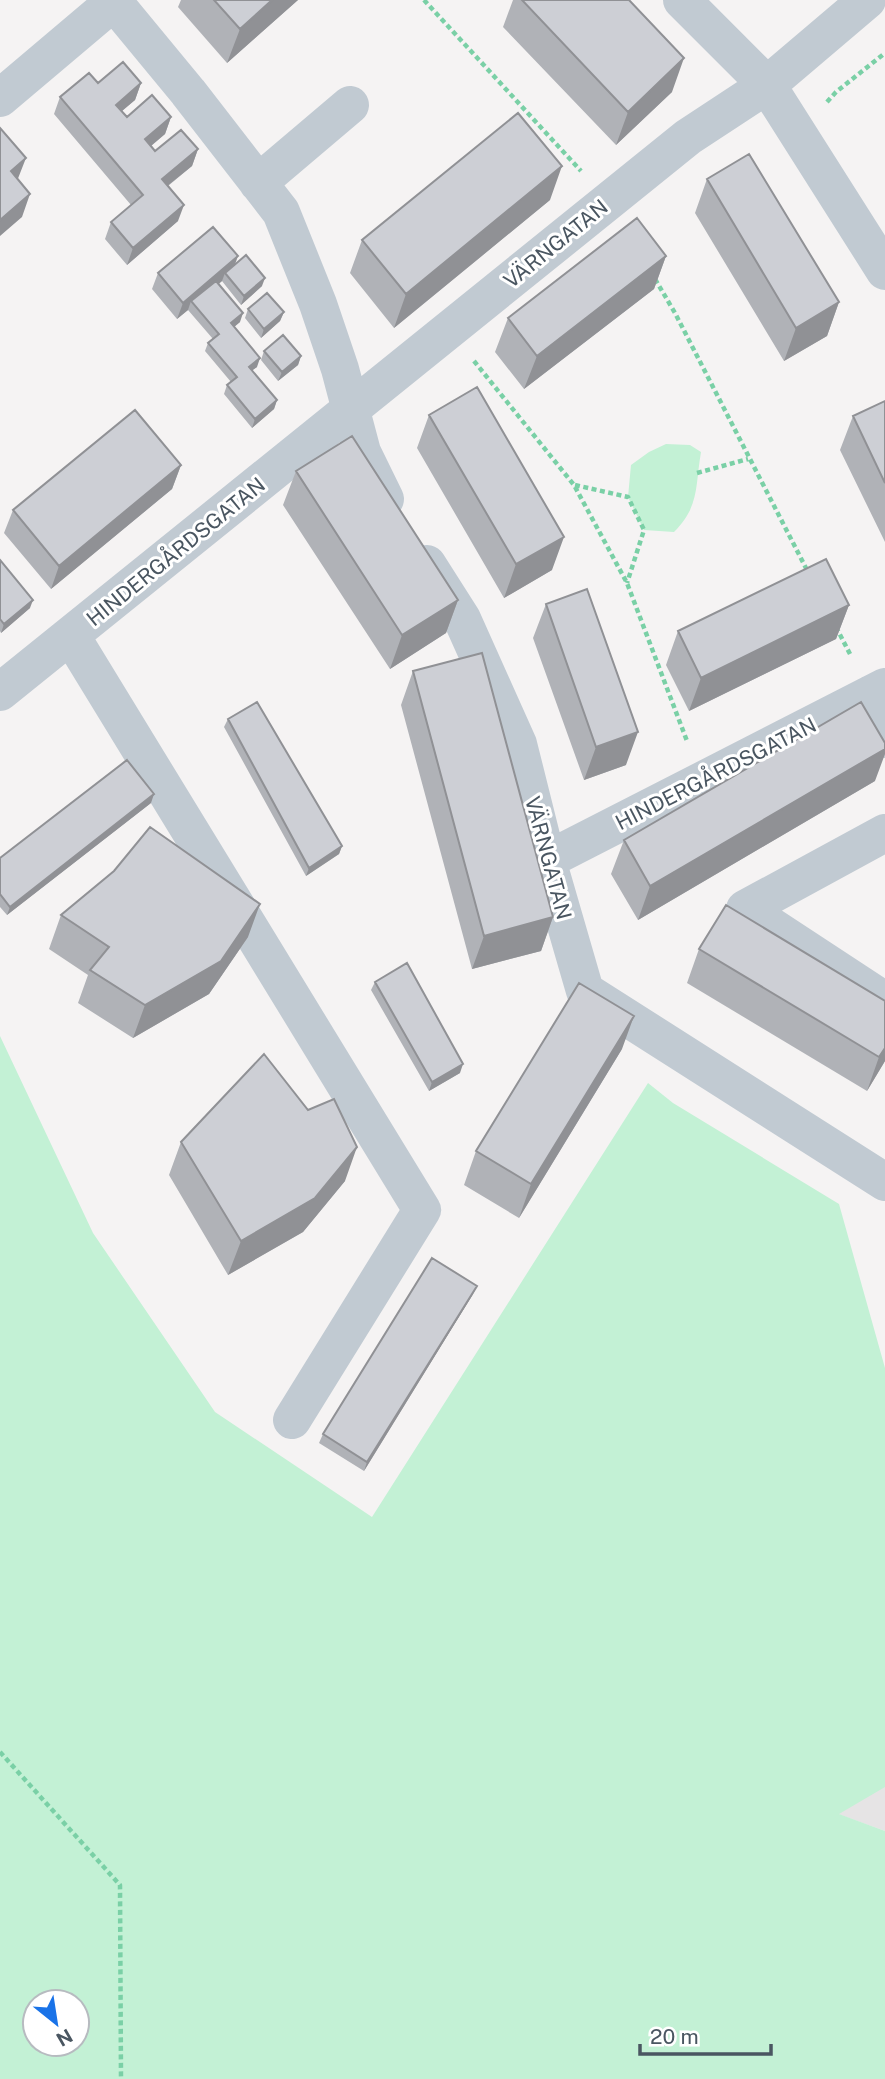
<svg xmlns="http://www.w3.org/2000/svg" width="885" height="2079" font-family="'Public Sans',sans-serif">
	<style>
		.education { fill: #e6e4e5 }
		.green { fill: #c3f1d5; fill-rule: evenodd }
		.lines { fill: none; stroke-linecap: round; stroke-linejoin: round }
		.path { stroke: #7ad0a6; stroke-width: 4.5; stroke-dasharray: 5 3.5; stroke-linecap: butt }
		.minor { stroke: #c1cad2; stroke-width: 38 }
		.wall { fill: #b0b2b7 }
		.shaded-wall { fill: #909195 }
		.building { fill: #cdcfd5; stroke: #909195; stroke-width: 2 }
		.labels { text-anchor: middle; stroke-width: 6; stroke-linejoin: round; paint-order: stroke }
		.street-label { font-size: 21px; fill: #4a5661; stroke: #fff }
	</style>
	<rect width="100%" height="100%" fill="#f5f3f3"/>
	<path class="education" d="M885 1649V1831L838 1814Z"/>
	<path class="green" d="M666 444 690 445 701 452C695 486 700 506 674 532L644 530 628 497 631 465 649 452Z
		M0 1036 93 1233 215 1412 372 1517 648 1083 673 1103 839 1204 885 1368V1787L839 1814 885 1831V2079H0ZM77 2002V2044H35V2002Z"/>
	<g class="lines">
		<path class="path" d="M424 0 581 171
			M827 102 836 92 885 53
			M655 279 675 313 808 572
			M474 361 574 485 627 583 687 741
			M697 473 748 459
			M575 485 628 497 644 530 627 583
			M836 627 851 656
			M0 1752 120 1885 121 2079"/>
		<path class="minor" d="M112 0 188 92 281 212 318 304 340 369 362 452 385 499
			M682 0 767 85 885 271
			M0 98 116 0
			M258 183 350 105
			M427 564 462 619 518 744 547 860 585 991 885 1182
			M71 636 422 1210 292 1420
			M0 692 688 137 767 85 867 0
			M871 694 885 739
			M885 833 745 909 885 1001
			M547 860 885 687"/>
	</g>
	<path class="wall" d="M181 0H298L227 63 178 7Z
		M513 0H629L672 92 616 145 503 27Z
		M98 83H141L135 100 122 111 127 117H171L165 134 151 146 155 151 198 149 192 166 168 186 178 221 127 265 105 239 111 222 131 205 54 114 60 97Z
		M707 179 839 302 827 336 784 361 695 213Z
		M550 200 394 328 350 273 362 240Z
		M666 256 654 289 524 389 495 352 508 318Z
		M235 265 262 286 241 305 222 281 218 284 240 322 234 327 257 367 252 370 277 400 274 409 252 428 224 394 227 385 231 382 205 351 208 343 213 339 188 310 177 319 152 289 158 273Z
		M248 309 284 312 280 321 261 338 245 318Z
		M264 351 301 356 298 365 278 381 261 360Z
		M885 401V542L840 450 853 416Z
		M429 415 552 570 504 598 417 448Z
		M181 465 172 489 51 589 4 533 13 510Z
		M296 471 458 600 446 633 390 669 283 505Z
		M0 560 30 608 1 633 0 631Z
		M546 604 626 765 584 780 533 638Z
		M849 605 836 639 689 711 666 665 678 631Z
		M413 671 553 917 541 951 472 969 401 705Z
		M228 719 342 846 339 854 306 876 224 727Z
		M875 781 638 920 611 874 624 840Z
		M151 803 7 915 0 907V858Z
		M61 915 248 937 209 994 133 1038 78 1003 88 975 49 949Z
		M699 949 885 1061 867 1091 687 983Z
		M375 982 460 1073 429 1091 371 990Z
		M622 1049 519 1218 464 1185 476 1151Z
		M181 1142 345 1181 303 1232 228 1275 169 1175Z
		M473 1294 364 1471 319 1443 323 1434Z"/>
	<path class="shaded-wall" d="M272 0H298L227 63 240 29Z
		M684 58 672 92 616 145 628 112Z
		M141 83 135 100 110 121 116 105Z
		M171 117 165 134 139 156 145 139Z
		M198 149 192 166 156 195 162 179Z
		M26 158 17 181 11 171Z
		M562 166 550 200 394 328 406 294Z
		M30 194 22 217 0 236V220Z
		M184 205 178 221 127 265 133 248Z
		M238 256 232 273H225L222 281 195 305 191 301 188 310 177 319 183 303Z
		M666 256 654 289 524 389 537 356Z
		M265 278 262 286 241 305 244 296Z
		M839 302 827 336 784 361 796 328Z
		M284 312 280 321 261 338 264 329Z
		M243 313 240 322 228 332 231 323Z
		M301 356 298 365 278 381 282 372Z
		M260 358 257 367 246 375 249 367Z
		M277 400 274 409 252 428 255 419Z
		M181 465 172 489 51 589 59 566Z
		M564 537 552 570 504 598 516 564Z
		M33 600 30 608 1 633 4 624Z
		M458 600 446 633 390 669 402 635Z
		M849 605 836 639 689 711 701 678Z
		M638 732 626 765 584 780 596 747Z
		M885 749V754L875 781 638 920 650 886Z
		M154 794 151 803 7 915 10 907Z
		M342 846 339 854 306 876 309 868Z
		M260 904 248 937 209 994 133 1038 145 1005Z
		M553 917 541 951 472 969 484 936Z
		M634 1016 622 1049 519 1218 531 1184Z
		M885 1048V1061L867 1091 879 1057Z
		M463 1064 460 1073 429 1091 432 1082Z
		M357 1147 345 1181 303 1232 228 1275 241 1241Z
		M477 1286 473 1294 364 1471 367 1462Z"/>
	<path class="building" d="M214 0H272L240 29Z
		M522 0H629L684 58 628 112Z
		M123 62 141 83 116 105 127 117 152 95 171 117 145 139 155 151 181 130 198 149 162 179 184 205 133 248 111 222 143 195 60 97 89 73 98 83Z
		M518 113 562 166 406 294 362 240Z
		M0 128 26 158 11 171 30 194 0 220Z
		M749 154 839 302 796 328 707 179Z
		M637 218 666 256 537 356 508 318Z
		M213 227 238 256 183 303 158 273Z
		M246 255 265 278 244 296 225 273Z
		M216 281 243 313 231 323 260 358 249 367 277 400 255 419 227 385 237 377 208 343 219 334 191 301Z
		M267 293 284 312 264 329 248 309Z
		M283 335 301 356 282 372 264 351Z
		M477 387 564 537 516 564 429 415Z
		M885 401V483L853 416Z
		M135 410 181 465 59 566 13 510Z
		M352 436 458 600 402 635 296 471Z
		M826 559 849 605 701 678 678 631Z
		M0 560 33 600 4 624 0 619Z
		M587 589 638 732 596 747 546 604Z
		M482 653 553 917 484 936 413 671Z
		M257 702 342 846 309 868 228 719Z
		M861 702 885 743V749L650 886 624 840Z
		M127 760 154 794 10 907 0 894V858Z
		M150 827 260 904 221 961 145 1005 90 970 109 947 61 915 114 871Z
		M726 905 885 1001V1048L879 1057 699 949Z
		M407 963 463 1064 432 1082 375 982Z
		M579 983 634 1016 531 1184 476 1151Z
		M264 1054 308 1110 334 1099 357 1147 315 1198 241 1241 181 1142Z
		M432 1258 477 1286 367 1462 323 1434Z"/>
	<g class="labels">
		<g class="street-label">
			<text transform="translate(556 244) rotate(-39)" y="7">VÄRNGATAN</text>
			<text transform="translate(176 552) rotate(-39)" y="7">HINDERGÅRDSGATAN</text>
			<text transform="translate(716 774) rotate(-27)" y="7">HINDERGÅRDSGATAN</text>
			<text transform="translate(548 858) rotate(75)" y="7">VÄRNGATAN</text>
		</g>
	</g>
	<g transform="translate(56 2023) rotate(150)"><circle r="33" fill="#ffffff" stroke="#b7bbc0" stroke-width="2"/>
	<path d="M0-5L12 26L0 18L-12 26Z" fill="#1a73e8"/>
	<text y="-10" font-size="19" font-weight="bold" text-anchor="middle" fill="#4a5661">N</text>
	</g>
	<path d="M640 2044v10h131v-10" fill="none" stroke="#4a5661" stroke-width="3.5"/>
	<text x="650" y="2044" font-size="21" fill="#4a5661" stroke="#ffffff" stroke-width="5" paint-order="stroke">20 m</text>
</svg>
